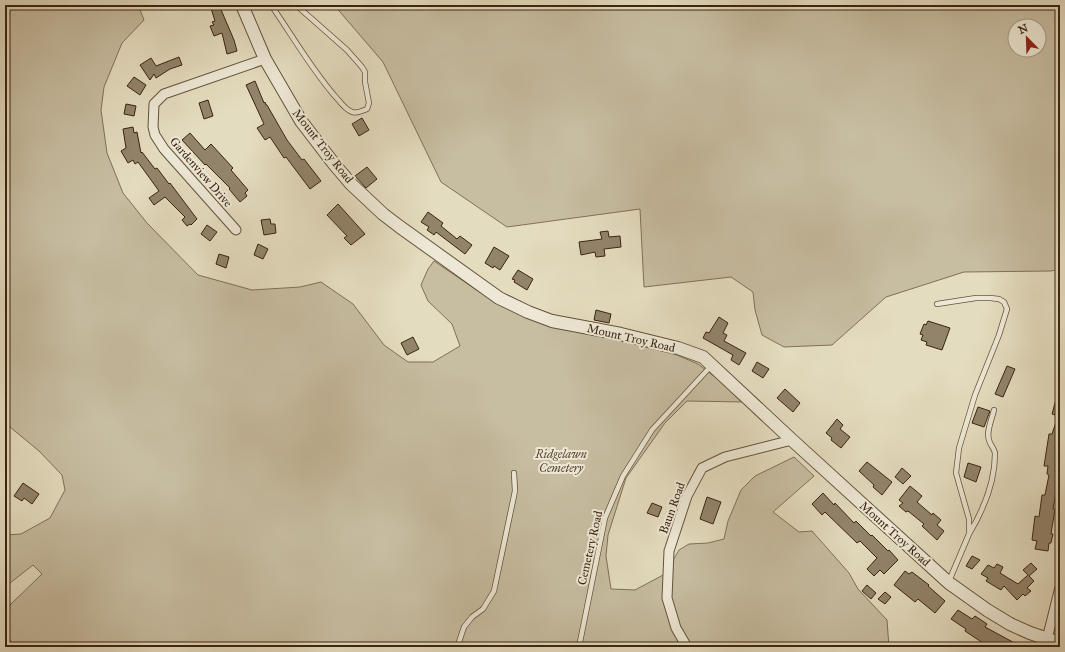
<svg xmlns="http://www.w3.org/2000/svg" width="1065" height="652" font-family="'IM FELL Great Primer',serif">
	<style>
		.green { fill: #c7bda1; stroke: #807058; fill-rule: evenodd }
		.building { fill: #92846b; stroke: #3a2410 }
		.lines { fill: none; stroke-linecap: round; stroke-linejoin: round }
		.service-casing { stroke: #64523c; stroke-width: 6 }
		.minor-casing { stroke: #64523c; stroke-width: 11 }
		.tertiary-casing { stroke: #64523c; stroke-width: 14 }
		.service { stroke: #ede8d5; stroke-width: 4.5 }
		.minor { stroke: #ede8d5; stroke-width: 9 }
		.tertiary { stroke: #ede8d5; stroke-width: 12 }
		.labels { text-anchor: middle; stroke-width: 4; stroke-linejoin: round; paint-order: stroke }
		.street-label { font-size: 12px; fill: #3a2410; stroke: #ede8d5 }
		.park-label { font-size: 12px; font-style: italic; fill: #5d4a34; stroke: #ede8d5 }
	</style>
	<rect width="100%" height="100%" fill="#e4dcbf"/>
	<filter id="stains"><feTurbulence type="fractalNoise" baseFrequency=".005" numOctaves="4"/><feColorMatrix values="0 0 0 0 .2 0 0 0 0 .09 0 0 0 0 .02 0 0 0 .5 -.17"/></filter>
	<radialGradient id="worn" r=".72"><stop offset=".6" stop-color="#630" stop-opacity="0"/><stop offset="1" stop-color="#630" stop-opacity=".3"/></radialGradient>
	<path class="green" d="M5 5H138L144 20 122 43 104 87 101 110 107 153 123 193 147 223 198 275 252 290 300 287 321 282 353 304 384 345 408 362H433L460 346 452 324 428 301 421 285 428 269 434 261 478 291 510 309 543 324 618 340 677 355 698 364 723 383 744 402 687 401 665 423 626 478 608 535 606 556 611 589 635 590 665 574 679 550 689 544 708 543 724 539 728 521 741 490 755 476 794 457 814 476 773 512 799 532 812 531 849 573 858 589 887 620 889 647H14L5 630V613L11 604 42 574 33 565 5 587V535L21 534 50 518 65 490 62 475 39 451 10 427 5 421Z
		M334 5H1060V269L1051 271 964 272 886 297 832 345 784 347 762 335 755 310 753 292 731 277 644 287 640 209 507 227 441 182 383 62ZM1015 26H1039V50H1015Z"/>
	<path class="building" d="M210 5H219L234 40 237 51 227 54 222 33 214 36 210 26 214 25 212 22 215 21Z
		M179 57 182 65 170 69 156 78 154 74 150 80 140 65 151 58 156 66Z
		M134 77 146 85 140 95 127 86Z
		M255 81 264 103 265 102 266 105H267L287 140 302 160 304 159 321 181 310 189 286 157 284 158 270 137 265 140 257 128 264 124 246 85Z
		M208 100 213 116 204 119 199 103Z
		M126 104 136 106 134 116 124 114Z
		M362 118 369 130 359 136 352 124Z
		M133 127 134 133 137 132 141 153 142 152 155 169 157 168 169 184 170 183 197 219 191 225 190 224 187 226 182 220 185 217 165 197 154 205 149 198 159 191 138 162 135 164 133 160 128 163 121 151 126 148 123 129Z
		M190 133 205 150 211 144 233 168 231 170 248 190 245 193 247 196 240 202 229 189 230 188 206 164 205 165 182 140Z
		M367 167 377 179 366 188 355 176Z
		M338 204 365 234 351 245 344 238 347 236 327 215Z
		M428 212 443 223 441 226 457 239 460 236 472 245 465 254 436 232 434 235 427 230 429 227 421 222Z
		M270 219 271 224H275L276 233 264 235 261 220Z
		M207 225 217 232 210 241 201 234Z
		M608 231 609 237 620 236 621 247 604 249 605 256 596 257 595 252 581 255 579 242 602 239 600 232Z
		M258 244 268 249 263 259 254 255Z
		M494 247 509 256 500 270 494 266 493 268 485 263Z
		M219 254 229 257 226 268 216 264Z
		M518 270 533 279 527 290 514 282 515 280 512 279Z
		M596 310 611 314 609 323 594 320Z
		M719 317 728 323 723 333 727 335 724 341 746 353 739 365 731 360 733 355 703 338 706 332 709 333Z
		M928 321 950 328 942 350 926 345 927 342 921 340 923 335 920 334 924 324 926 325Z
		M413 337 419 349 407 355 401 343Z
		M757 362 769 369 763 378 752 371Z
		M1007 366 1015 369 1003 397 995 394Z
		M785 389 800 403 793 412 777 398Z
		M1058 392H1060V470L1053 509H1055L1051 534H1053L1051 543H1049L1048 551 1035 549 1037 541 1032 540 1035 516 1039 517 1042 495H1045L1049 475 1047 474 1048 466H1044L1049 434H1052L1058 416 1052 414Z
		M978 407 990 411 984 427 972 423Z
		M837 419 843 425 840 429 850 437 841 448 831 440 832 438 826 433Z
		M867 462 892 482 882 495 873 487 874 485 859 471Z
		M968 463 981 467 976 482 964 477Z
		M902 468 911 476 903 484 895 477Z
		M23 483 39 494 32 504 24 498 22 501 14 496Z
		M910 486 922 496 917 502 932 515 933 513 941 520 937 525 944 531 937 540 922 526 924 524 908 511 906 512 899 506 903 503 899 500Z
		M823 493 834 505 835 503 854 523 856 521 871 536 872 535 888 551 889 550 898 560 884 574 880 570 874 576 867 569 877 558 860 541 857 543 825 512 822 515 812 504Z
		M707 497 721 502 713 524 700 519Z
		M652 503 662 507 658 517 647 513Z
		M972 556 980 560 972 569 966 566Z
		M1031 563 1037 569 1029 576 1034 581 1027 588 1031 591 1025 596 1023 594 1017 600 1004 586 1001 590 986 581 988 578 981 574 988 565 994 568 997 564 1003 567 1000 573 1018 584 1028 575 1023 570Z
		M905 571 909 574 912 572 929 585 928 586 945 601 935 613 918 599 915 602 894 585Z
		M867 585 876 593 871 599 862 591Z
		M885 592 891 597 885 604 878 599Z
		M958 610 972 619 975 616 987 624 985 627 1022 647H989L965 631 966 629 951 619Z"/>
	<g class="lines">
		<defs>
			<path id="service" d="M271 5C292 35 310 67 334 95 339 100 344 109 352 112 357 114 362 111 367 109L369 103 365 82V72L362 67 347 50 296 5
				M937 304 976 298H990L999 299 1004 302 1007 309 999 335 975 395 959 448 956 473 969 519V534L949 581
				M969 534C984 509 995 483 995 454 995 449 990 445 989 440 986 431 992 419 994 410
				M460 647 459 642 464 627 472 617 483 609 494 591 515 491 514 473
				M579 647 605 518 623 476 652 430 711 366"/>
			<path id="minor" d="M236 230 164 149 155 135 153 127 154 104 164 94 265 59
				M1047 639 1060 587
				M687 647 676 628 667 598 669 551 687 496 702 468 725 457 792 440"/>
			<path id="tertiary" d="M242 5 265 59 301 121 334 164 351 184 383 214 400 227 499 298 528 312 552 321 621 334 678 348 703 357 792 440 949 583 987 610 1010 624 1030 633 1060 643"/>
		</defs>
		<use href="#service" class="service-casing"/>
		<use href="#minor" class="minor-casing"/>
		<use href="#tertiary" class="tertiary-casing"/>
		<use href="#service" class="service"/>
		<use href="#minor" class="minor"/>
		<use href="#tertiary" class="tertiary"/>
	</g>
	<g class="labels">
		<g class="street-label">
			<text transform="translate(323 146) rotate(52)" y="4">Mount Troy Road</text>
			<text transform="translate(201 172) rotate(49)" y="4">Gardenview Drive</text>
			<text transform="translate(631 338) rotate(13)" y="4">Mount Troy Road</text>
			<text transform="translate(672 508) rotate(-70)" y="4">Baun Road</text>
			<text transform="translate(895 534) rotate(42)" y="4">Mount Troy Road</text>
			<text transform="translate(590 548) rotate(-77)" y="4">Cemetery Road</text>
		</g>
		<g class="park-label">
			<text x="561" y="458">Ridgelawn<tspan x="561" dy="14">Cemetery</tspan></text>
		</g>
	</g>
	<rect width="1065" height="652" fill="none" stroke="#e4dcbf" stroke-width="20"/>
	<rect x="6" y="6" width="1053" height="640" fill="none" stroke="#3a2410" stroke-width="2"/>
	<rect x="10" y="10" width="1045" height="632" fill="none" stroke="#3a2410"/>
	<g transform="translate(1027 38) rotate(337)"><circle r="19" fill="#ede8d5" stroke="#a59a86"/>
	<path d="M0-3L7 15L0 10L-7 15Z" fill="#8f2418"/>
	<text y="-6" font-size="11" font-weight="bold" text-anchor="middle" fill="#3a2410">N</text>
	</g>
	<rect width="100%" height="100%" filter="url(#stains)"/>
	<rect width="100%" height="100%" fill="url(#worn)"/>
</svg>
